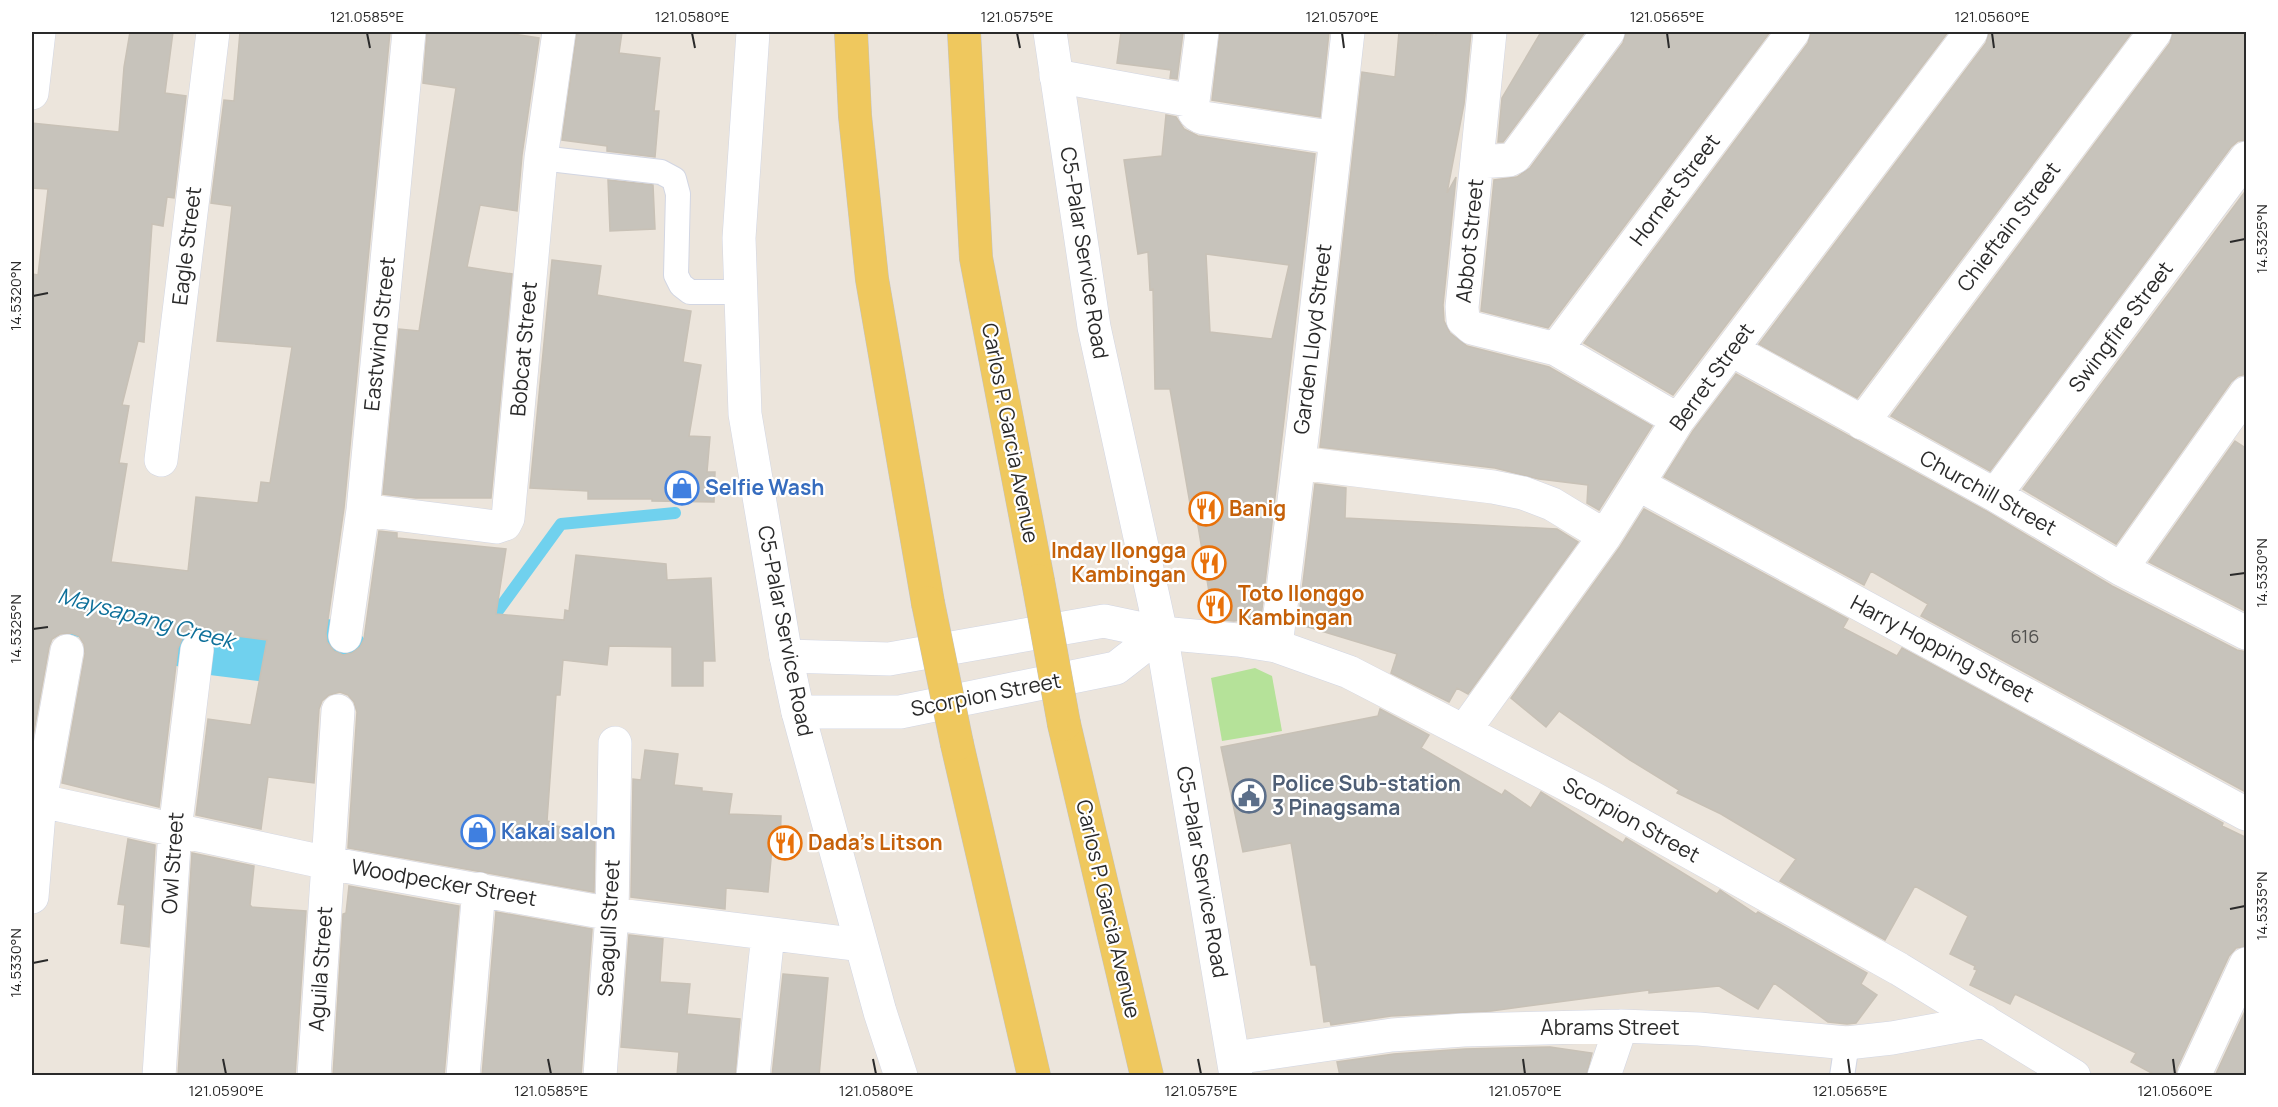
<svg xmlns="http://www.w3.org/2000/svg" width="2278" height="1107" font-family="Manrope,sans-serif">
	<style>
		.green { fill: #b5e299 }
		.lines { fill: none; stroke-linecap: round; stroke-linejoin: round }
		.stream { stroke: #70d1ee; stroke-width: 12 }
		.river { stroke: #70d1ee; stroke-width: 70 }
		.building { fill: #c7c3bb; stroke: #c8c1b6; stroke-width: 1.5; fill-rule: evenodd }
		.service-casing { stroke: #d2d6e3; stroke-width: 26 }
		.minor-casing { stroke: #d2d6e3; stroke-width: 34 }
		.tertiary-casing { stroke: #d2d6e3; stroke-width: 34 }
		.secondary-casing { stroke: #d2d6e3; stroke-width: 34 }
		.primary-casing { stroke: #c3c3c3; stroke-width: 34 }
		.service { stroke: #fff; stroke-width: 24 }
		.minor { stroke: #fff; stroke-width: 33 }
		.tertiary { stroke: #fff; stroke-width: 33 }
		.secondary { stroke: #fff; stroke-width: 33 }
		.primary { stroke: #efc85e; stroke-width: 33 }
		.primary-bridge-casing { stroke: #c3c3c3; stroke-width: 34; stroke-linecap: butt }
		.primary-bridge { stroke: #efc85e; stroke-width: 33 }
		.ticks { fill: none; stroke: #2a2a2a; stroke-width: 2 }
		.labels { text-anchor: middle; stroke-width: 4.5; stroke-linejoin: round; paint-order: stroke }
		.number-label { font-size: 18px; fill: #51504e }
		.street-label { font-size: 21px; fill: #2a2a2a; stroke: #fff }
		.shop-label { font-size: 21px; font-weight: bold; fill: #366cbe; stroke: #fff; text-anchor: start }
		.food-label { font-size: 21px; font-weight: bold; fill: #c56008; stroke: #fff; text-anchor: start }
		.service-label { font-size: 21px; font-weight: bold; fill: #4e5e75; stroke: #fff; text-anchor: start }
		.water-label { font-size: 22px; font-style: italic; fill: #0e709a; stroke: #fff }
		.neatline { fill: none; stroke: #2a2a2a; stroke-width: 2 }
		.ticks-label { font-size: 15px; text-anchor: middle; fill: #2a2a2a }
	</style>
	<rect width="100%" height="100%" fill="#ece5dc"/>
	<path class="green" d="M1255 668 1272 676 1282 731 1222 741 1211 678Z"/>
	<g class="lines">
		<path class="stream" d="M486 627 561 524 675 513"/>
		<path class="river" d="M32 587 212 640 333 655"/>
	</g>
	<path class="building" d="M130 32H173L165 93 186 96 174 198 167 197 163 226 152 224 144 342 138 341 122 405 129 406 119 463 127 464 111 562 188 571 196 497 258 503 261 482 270 483 292 347 217 341 232 206 211 203 224 100 234 101 240 32H390L344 508 326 633 327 642 334 651 343 655 352 653 360 647 364 639 379 531 397 533V538L506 549 496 614 564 620 565 610 569 611 576 555 666 564 667 580 711 578 715 661H703V686H672V647L609 646 607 665 563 660 560 695H556L547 821 552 822 551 825 595 833 594 892 348 848 357 712 354 702 348 695 340 692 329 695 322 701 319 709 314 783 268 777 261 829 196 815 208 719 251 725 267 640 191 630 182 639 178 648 159 807 62 783 85 654 84 644 79 636 71 633 60 634 52 639 49 647 32 742V274L38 275 48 189 32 188V123L119 132 124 67Z
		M427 32H500L539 38 522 155 517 211 480 205 467 267 512 274 491 498H416L383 494 399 329 419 331 456 88 423 83Z
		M577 32H622L619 53 660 58 654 111H659L655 157 607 151V146L562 140Z
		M1121 32H1183L1177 79 1170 78 1171 70 1117 63Z
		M1220 32H1329L1320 117 1212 100Z
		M1399 32 1436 35V32H1471L1464 104 1447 193 1456 177 1443 305 1444 321 1450 333 1467 346 1549 367 1652 426 1599 510 1587 503 1588 485 1539 479 1495 468 1320 447 1362 72 1395 77Z
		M1541 32H1585L1503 142H1498L1502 98Z
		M1626 32H1770L1548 328 1481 311 1494 180 1517 177 1530 168 1623 43Z
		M1811 32H1948L1673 395 1584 343 1808 43Z
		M1989 32H2132L1857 398 1759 344 1986 43Z
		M2173 32H2247V140L2238 141 2231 147 1990 471 1891 416 2170 43Z
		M1166 115 1176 117 1184 129 1198 136 1315 154 1261 617 1234 621 1210 619 1206 593 1209 592 1197 520 1193 521 1170 389H1155L1153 289 1150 290 1148 252 1138 254 1124 160 1162 156ZM1206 254 1289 265 1272 339 1210 332Z
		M608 180 653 185 655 229 610 231Z
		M2247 189V374L2238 376 2231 382 2116 544 2023 489Z
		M552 260 601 266 597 295 691 311 683 362 701 365 689 436 710 437 707 472H715L714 502 652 501V499H588V491L530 488Z
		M1736 374 1986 511 2112 586 2237 650 2247 652V787L2244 791 1921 616 1928 604 1871 571 1864 585 1664 477 1693 431Z
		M2235 441 2247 449V612L2149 562Z
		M1315 484 1346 488 1345 518 1557 529 1578 542 1468 694 1457 688 1449 702 1391 673 1397 654 1298 624Z
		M1644 509 1848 619 1843 628 1897 656 1902 648 2223 823 2222 826 2247 838V946L2236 948 2229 956 2177 1068 2176 1076H2157L2131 1062 2136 1053 2015 994 2010 1004 1970 985 1977 970 1974 969 1975 966 1950 954 1968 916 1915 886 1885 940 1780 881 1796 859 1721 814 1677 793 1679 790 1630 760 1559 711 1546 727 1511 698 1620 547Z
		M1380 709 1429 735 1421 748 1502 795 1505 790 1531 808 1541 792 1623 843 1626 838 1717 894 1720 890 1756 914 1758 912 1867 973 1861 984 1877 995 1856 1023 1847 1024 1828 1022 1774 983 1758 1009 1719 986 1649 993V990L1491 1011 1391 1016 1331 1025 1330 1021 1324 1022 1316 965H1311L1291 843 1243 852 1221 747 1378 716Z
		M645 750 678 754 674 785 702 788V791L732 794 729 814 781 816 780 848H772L768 892 726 888 725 909 631 897 633 779 641 780Z
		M128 839 155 845 149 947 121 943 125 905 118 904Z
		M192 853 254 866 250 905 252 907 306 911 295 1076H178Z
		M349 886 459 906 444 1076H333L343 914 346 913Z
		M496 912 592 929 581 1076H482Z
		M629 935 663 939 660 982 690 984 687 1014 740 1019 735 1076H677L679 1052 621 1047Z
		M783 974 828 978 819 1076H772Z
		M2247 1007V1076H2215Z
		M1550 1047 1592 1053 1586 1076H1340L1337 1062 1394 1054 1465 1049Z"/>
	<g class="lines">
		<defs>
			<path id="service" d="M541 158 661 172 674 179 678 194 676 275 681 285 690 292H741
				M1842 1076 1847 1043"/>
			<path id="minor" d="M1202 32 1193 101C1193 111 1193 115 1204 118L1336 138
				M1490 32 1462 307 1463 320 1472 328 1556 349 1678 420
				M1056 76 1193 101
				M32 93 39 32
				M1478 162 1509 160 1515 157 1608 32
				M1556 349 1793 32
				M1732 350 1995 495 2121 569 2246 633
				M1862 423 2155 32
				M161 460 213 32
				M1299 463 1493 487 1523 493 1552 504 1605 536
				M1638 484 2246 814
				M1995 495 2246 158
				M363 510 496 527 505 524 508 518 541 158 559 32
				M2121 569 2246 393
				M1161 633 1238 640 1276 646 1349 672 1591 797 1899 969 2074 1076
				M345 636 363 510 409 32
				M1276 646 1304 420 1348 32
				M1464 731 1605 536 1678 420 1971 32
				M32 799 328 863 612 914 861 945
				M32 897 40 801 67 651
				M1234 1058 1392 1035 1464 1030 1621 1026 1699 1029 1847 1043 1892 1038 1985 1021
				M159 1076 175 830 197 650
				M314 1076 338 711
				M463 1076 479 889
				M600 1076 612 914 615 743
				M753 1076 768 934
				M1604 1076 1621 1026
				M2194 1076 2246 964"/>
			<path id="tertiary" d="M1050 32 1094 327 1161 633 1236 1076
				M786 656 889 659 1104 621 1161 633
				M798 712H900L1116 668 1161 633"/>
			<path id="secondary" d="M753 32 739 238 745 414 786 656 798 712 880 1012 901 1076"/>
			<path id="primary" d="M851 32 855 116 872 279 928 603
				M964 32 976 258 1038 581
				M1064 724 1147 1076
				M957 744 1034 1076"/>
		</defs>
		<use href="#service" class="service-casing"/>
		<use href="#minor" class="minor-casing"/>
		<use href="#tertiary" class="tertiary-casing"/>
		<use href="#secondary" class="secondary-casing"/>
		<use href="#primary" class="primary-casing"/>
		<use href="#service" class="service"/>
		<use href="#minor" class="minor"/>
		<use href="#tertiary" class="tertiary"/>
		<use href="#secondary" class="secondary"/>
		<use href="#primary" class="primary"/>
		<defs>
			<path id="primary-bridge" d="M1038 581 1064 724
				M928 603 957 744"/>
		</defs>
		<use href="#primary-bridge" class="primary-bridge-casing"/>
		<use href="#primary-bridge" class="primary-bridge"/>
	</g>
	<path class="ticks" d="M367 33 370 48M692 33 695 48M1017 33 1020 48M1342 33 1344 48M1667 33 1669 48M1992 33 1994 48M2230 242 2245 239M33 296 48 293M2230 575 2245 573M33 629 48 627M2230 909 2245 906M33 963 48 960M223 1059 226 1074M548 1059 551 1074M873 1059 876 1074M1198 1059 1201 1074M1523 1059 1525 1074M1848 1059 1850 1074M2173 1059 2175 1074"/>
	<defs>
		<symbol id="shop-ring" viewBox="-11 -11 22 22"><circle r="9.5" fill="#fff" stroke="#3f7fe0" stroke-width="1.5"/><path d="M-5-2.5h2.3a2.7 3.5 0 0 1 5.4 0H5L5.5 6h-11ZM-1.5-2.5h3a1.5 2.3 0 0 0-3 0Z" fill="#3f7fe0"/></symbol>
		<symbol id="restaurant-ring" viewBox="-11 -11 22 22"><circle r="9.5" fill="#fff" stroke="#e8710a" stroke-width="1.5"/><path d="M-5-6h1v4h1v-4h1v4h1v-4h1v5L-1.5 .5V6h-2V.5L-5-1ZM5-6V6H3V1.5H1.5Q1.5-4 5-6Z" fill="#e8710a"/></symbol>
		<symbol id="civic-ring" viewBox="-11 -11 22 22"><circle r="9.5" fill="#fff" stroke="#5c6f8a" stroke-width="1.5"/><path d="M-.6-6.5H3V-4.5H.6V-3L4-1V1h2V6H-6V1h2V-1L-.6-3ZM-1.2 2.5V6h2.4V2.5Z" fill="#5c6f8a"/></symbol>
	</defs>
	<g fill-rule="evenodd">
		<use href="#shop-ring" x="663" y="469" width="38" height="38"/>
		<use href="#restaurant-ring" x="1187" y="490" width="38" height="38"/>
		<use href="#restaurant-ring" x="1190" y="544" width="38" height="38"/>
		<use href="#restaurant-ring" x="1196" y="587" width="38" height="38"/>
		<use href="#civic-ring" x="1230" y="777" width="38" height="38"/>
		<use href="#shop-ring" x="459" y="813" width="38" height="38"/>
		<use href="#restaurant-ring" x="766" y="824" width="38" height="38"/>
	</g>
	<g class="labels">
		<g class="number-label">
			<text x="2025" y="643">616</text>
		</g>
		<g class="street-label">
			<text transform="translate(1675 190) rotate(-53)" y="7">Hornet Street</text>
			<text transform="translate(2009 227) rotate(-53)" y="7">Chieftain Street</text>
			<text transform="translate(1470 241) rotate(-84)" y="7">Abbot Street</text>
			<text transform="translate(187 246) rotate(-83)" y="7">Eagle Street</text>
			<text transform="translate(1084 253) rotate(81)" y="7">C5-Palar Service Road</text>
			<text transform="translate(2121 327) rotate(-53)" y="7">Swingfire Street</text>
			<text transform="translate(380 334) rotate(-84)" y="7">Eastwind Street</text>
			<text transform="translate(1313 339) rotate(-83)" y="7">Garden Lloyd Street</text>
			<text transform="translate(524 349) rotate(-85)" y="7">Bobcat Street</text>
			<text transform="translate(1712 377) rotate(-54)" y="7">Berret Street</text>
			<text transform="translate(1010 433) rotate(79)" y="7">Carlos P. Garcia Avenue</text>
			<text transform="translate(1988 493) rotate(29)" y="7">Churchill Street</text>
			<text transform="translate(785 631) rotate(79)" y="7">C5-Palar Service Road</text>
			<text transform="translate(1942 649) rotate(28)" y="7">Harry Hopping Street</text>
			<text transform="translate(986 695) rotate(-11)" y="7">Scorpion Street</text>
			<text transform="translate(1631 820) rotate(29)" y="7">Scorpion Street</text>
			<text transform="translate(173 863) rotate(-86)" y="7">Owl Street</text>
			<text transform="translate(1202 872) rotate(80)" y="7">C5-Palar Service Road</text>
			<text transform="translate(444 883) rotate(10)" y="7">Woodpecker Street</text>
			<text transform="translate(1108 909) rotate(77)" y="7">Carlos P. Garcia Avenue</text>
			<text transform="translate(609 928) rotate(-87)" y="7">Seagull Street</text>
			<text transform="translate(321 969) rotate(-86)" y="7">Aguila Street</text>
			<text x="1610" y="1035">Abrams Street</text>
		</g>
		<g class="shop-label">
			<text x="705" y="495">Selfie Wash</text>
			<text x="501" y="839">Kakai salon</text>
		</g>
		<g class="food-label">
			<text x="1229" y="516">Banig</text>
			<text x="1186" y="558" text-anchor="end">Inday Ilongga<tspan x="1186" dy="24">Kambingan</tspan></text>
			<text x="1238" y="601">Toto Ilonggo<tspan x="1238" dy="24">Kambingan</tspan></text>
			<text x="808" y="850">Dada's Litson</text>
		</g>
		<g class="service-label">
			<text x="1272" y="791">Police Sub-station<tspan x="1272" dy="24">3 Pinagsama</tspan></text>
		</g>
		<g class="water-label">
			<text transform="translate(146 618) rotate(15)" y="8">Maysapang Creek</text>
		</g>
	</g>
	<rect width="2278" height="1107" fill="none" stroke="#ffffff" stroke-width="66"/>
	<rect x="33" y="33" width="2212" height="1041" class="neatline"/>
	<g class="ticks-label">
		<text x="367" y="22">121.0585°E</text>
		<text x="692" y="22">121.0580°E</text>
		<text x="1017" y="22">121.0575°E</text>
		<text x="1342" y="22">121.0570°E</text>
		<text x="1667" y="22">121.0565°E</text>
		<text x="1992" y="22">121.0560°E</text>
		<text transform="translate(2262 239) rotate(-90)" y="5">14.5325°N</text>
		<text transform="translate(16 296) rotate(-90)" y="5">14.5320°N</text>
		<text transform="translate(2262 573) rotate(-90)" y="5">14.5330°N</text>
		<text transform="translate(16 629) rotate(-90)" y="5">14.5325°N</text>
		<text transform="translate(2262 906) rotate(-90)" y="5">14.5335°N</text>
		<text transform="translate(16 963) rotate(-90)" y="5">14.5330°N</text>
		<text x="226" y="1096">121.0590°E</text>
		<text x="551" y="1096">121.0585°E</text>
		<text x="876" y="1096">121.0580°E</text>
		<text x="1201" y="1096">121.0575°E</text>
		<text x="1525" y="1096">121.0570°E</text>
		<text x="1850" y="1096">121.0565°E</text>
		<text x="2175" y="1096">121.0560°E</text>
	</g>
</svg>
